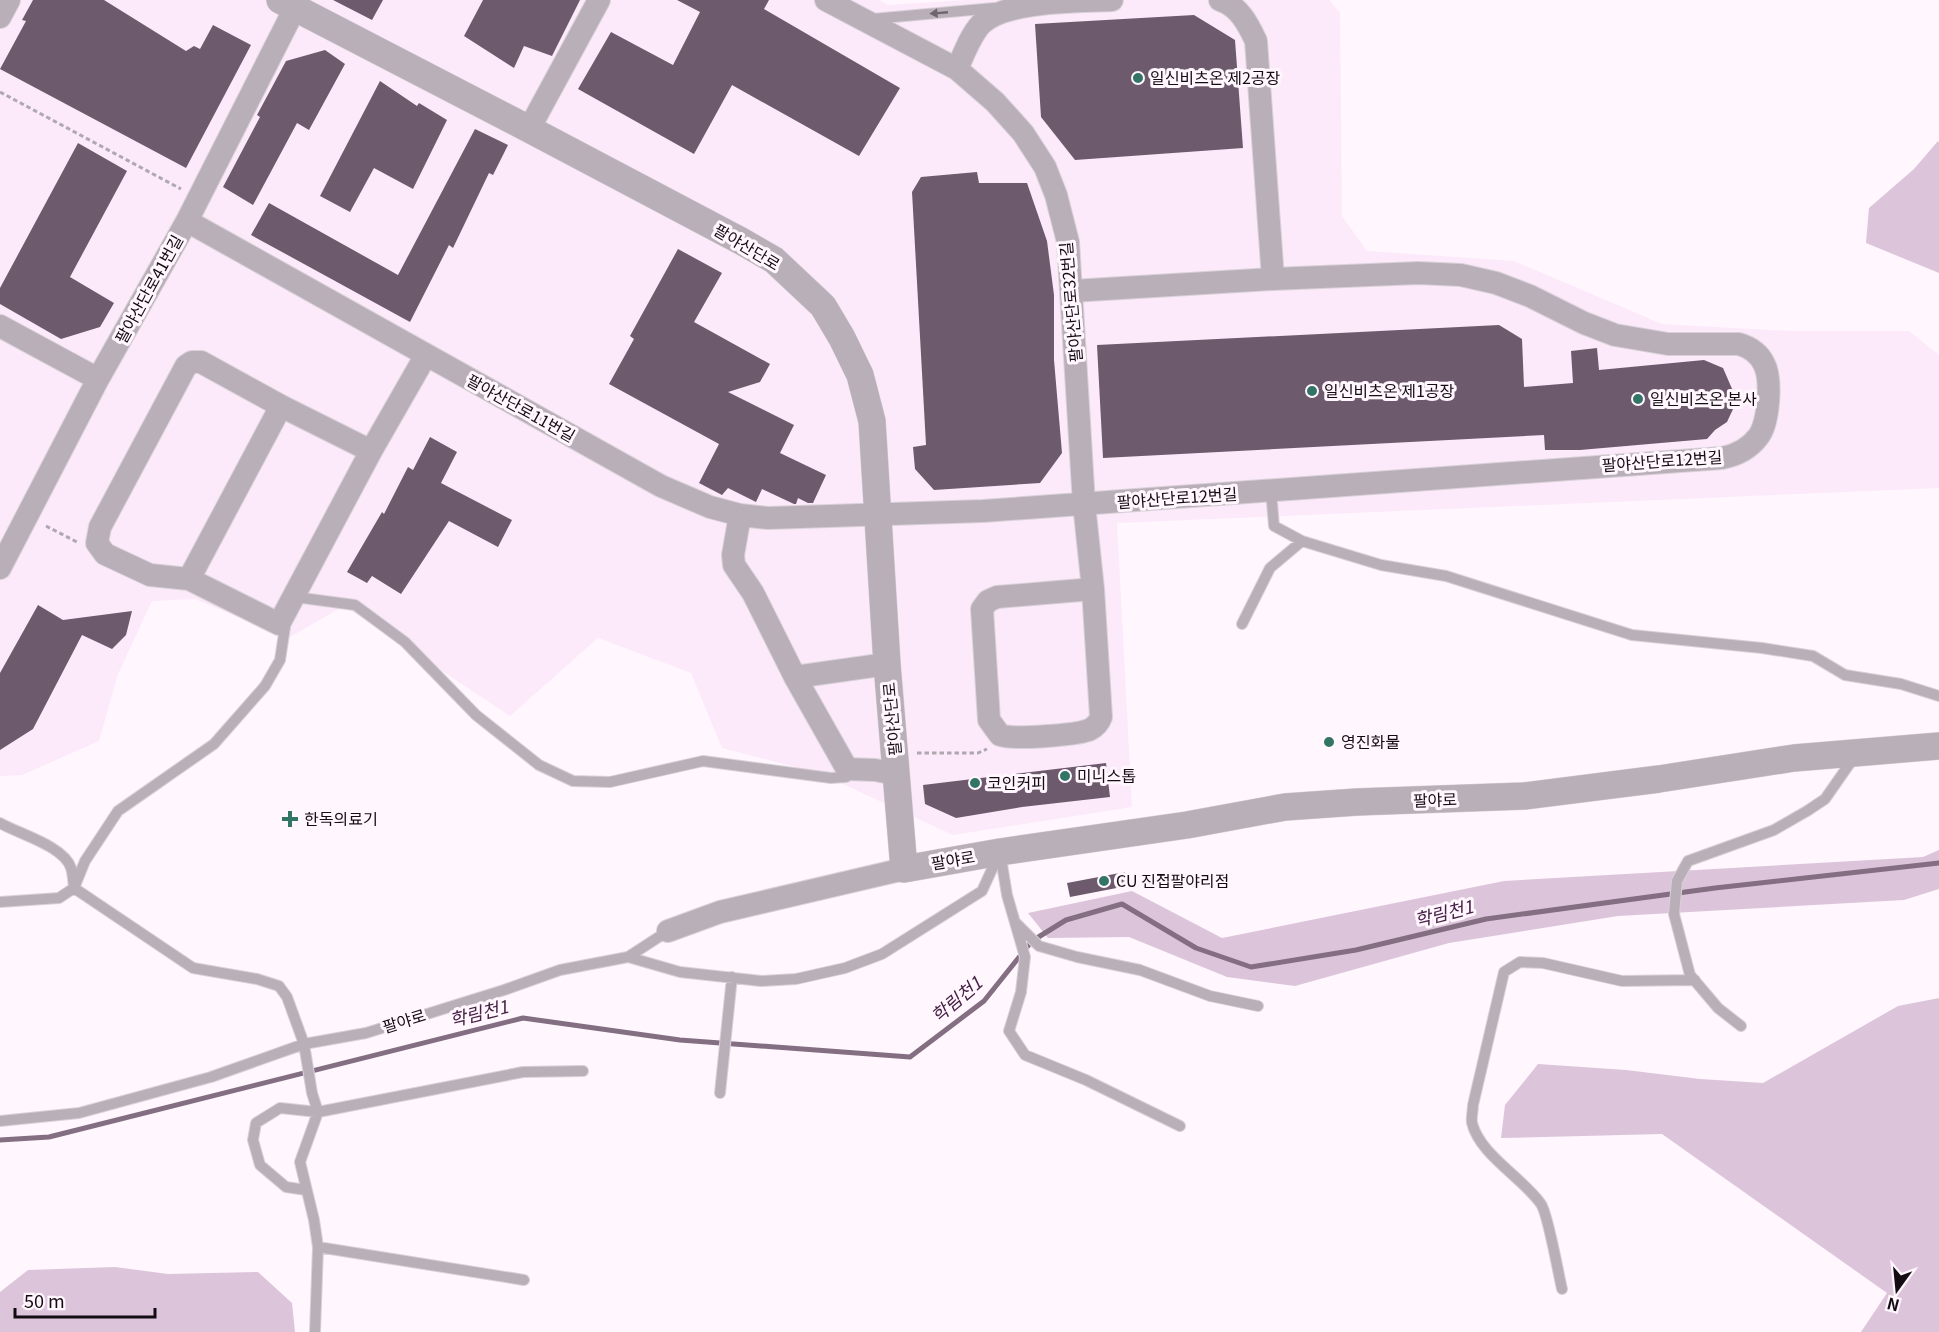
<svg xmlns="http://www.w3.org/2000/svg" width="1939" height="1332" font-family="Georgia,'Noto Sans KR',serif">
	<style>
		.built { fill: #fceafb }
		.green { fill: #dcc5da }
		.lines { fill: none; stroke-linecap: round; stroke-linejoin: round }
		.stream { stroke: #836e82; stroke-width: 5 }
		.building { fill: #6e5a6d }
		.service-casing { stroke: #d9d1d8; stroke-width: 12 }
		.minor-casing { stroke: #d9d1d8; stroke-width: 24 }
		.tertiary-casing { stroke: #d9d1d8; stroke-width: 28 }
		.path { stroke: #b0a8b0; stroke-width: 3; stroke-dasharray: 4.5 3; stroke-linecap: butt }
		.service { stroke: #b9afb8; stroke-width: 10 }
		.minor { stroke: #b9afb8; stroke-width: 22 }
		.tertiary { stroke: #b9afb8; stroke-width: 27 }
		.oneway { fill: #6e666e }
		.poi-dot { fill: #327567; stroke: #fff6fe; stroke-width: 2 }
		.labels { text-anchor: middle; stroke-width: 6; stroke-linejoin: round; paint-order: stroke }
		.poi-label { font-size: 16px; fill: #130c13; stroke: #fff6fe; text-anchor: start }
		.street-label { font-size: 16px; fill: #130c13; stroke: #fff6fe }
		.water-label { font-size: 18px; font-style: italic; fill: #462145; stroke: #fff6fe }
	</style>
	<rect width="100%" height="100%" fill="#fff6fe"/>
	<path class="built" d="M0 0H879L888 5 966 0H1329L1340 13 1342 216 1367 251 1514 261 1662 324 1790 331H1909L1939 355V488L1117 523 1132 807 953 835 819 773 722 748 691 673 598 638 510 716 344 606 288 638 195 599 152 601 118 674 99 741 22 775 0 776Z"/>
	<path class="green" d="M1938 141 1939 142V273L1866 243 1869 208 1914 169Z
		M1939 850V889L1904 900 1618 916 1449 943 1295 986 1227 977 1129 937 1048 938 1028 913 1132 891 1222 938 1504 881 1923 857Z
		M1939 998V1332H1861L1887 1293 1662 1134 1501 1138 1505 1105 1538 1064 1626 1070 1700 1079 1763 1083 1898 1006Z
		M115 1267 168 1274 258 1272 292 1303 295 1332H0V1292L28 1270Z"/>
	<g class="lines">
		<path class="stream" d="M0 1140 49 1137 523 1018 680 1040 910 1057 984 1001 1032 941 1066 920 1122 904 1196 948 1251 967 1356 950 1486 919 1715 888 1939 863"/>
	</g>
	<path class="building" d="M33 0H104L186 51 194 46 200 49 213 25 251 45 186 168 0 69 26 21 22 20Z
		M333 0H383L372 20Z
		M483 0H580L552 56 524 46 514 68 464 36Z
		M677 0H769L764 9 900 88 859 156 732 85 694 154 578 89 611 32 673 65 700 12Z
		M1194 15 1235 40 1243 148 1075 160 1041 117 1035 24Z
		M325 50 345 64 309 130 297 123 253 205 223 187 260 117 257 115 286 61Z
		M380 81 417 106 419 103 447 120 413 189 374 168 350 212 320 196Z
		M475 129 508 145 493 175 489 173 453 248 449 245 410 322 251 235 269 203 398 275Z
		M78 143 127 171 70 277 114 303 100 327 61 339 0 304V288Z
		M977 172 979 183H1027L1047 241 1054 295V360L1062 453 1040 483 934 490 915 469 913 447 926 445 912 192 921 177Z
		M678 249 722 273 694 322 770 364 760 382 728 392 794 425 780 453 826 475 813 503H808L798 498 796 504H794L762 489 756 502 728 488 722 495 699 483 719 444 609 384 634 339 630 336Z
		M1499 325 1522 339 1524 387 1573 383 1571 351 1597 348 1599 370 1704 360 1723 368 1733 391 1734 407 1727 422 1715 430 1707 439 1580 450H1545L1544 435 1103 458 1097 345Z
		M430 437 457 452 441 483 512 520 498 547 449 521 401 594 372 576 367 583 347 572 382 512 384 514 408 467 413 470Z
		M38 605 63 620 132 611 126 635 112 649 82 635 33 729 0 750V673Z
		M1106 763 1110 797 1022 807 956 818 925 804 923 785Z
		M1125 872 1127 886 1070 897 1067 883Z"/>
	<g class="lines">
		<defs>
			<path id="service" d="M872 19 994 8
				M1271 491 1274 526 1302 541 1381 565 1446 576 1632 635 1762 648 1813 656 1845 675 1901 684 1939 696
				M295 597 355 605 405 642 476 715 539 765 573 781 610 782 703 761 831 778 846 777 847 769
				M1242 624 1270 568 1302 541
				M0 823C19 834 64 846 71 868 73 874 73 881 74 887
				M1000 852 1007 895 1025 957 1021 992 1009 1031 1025 1055 1086 1080 1180 1126
				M74 888 85 861 118 811 214 744 265 686 280 660 285 627 279 624
				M0 902 59 898 74 888 193 968 257 979 279 986 287 997 304 1044 312 1093 318 1112 523 1072 583 1071
				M1016 923 1039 946 1077 957 1140 970 1210 996 1258 1006
				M628 957 680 972 761 981 796 979 845 968 882 954 982 891 999 854
				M1741 1026 1718 1008 1690 975 1674 914 1677 881 1688 861 1774 830 1807 811 1825 799 1855 756
				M720 1093 732 977
				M0 1121 79 1113 211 1077 304 1044 366 1033 504 990 560 970 628 957 668 931
				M306 1190 286 1187 260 1165 253 1140 256 1123 280 1108 318 1112 300 1162 314 1220 318 1247 315 1332
				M318 1247 524 1280
				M1562 1289C1558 1272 1548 1214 1541 1204 1522 1177 1480 1155 1472 1123 1471 1118 1473 1110 1473 1105L1504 972 1520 962 1543 963 1622 981 1695 980"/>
			<path id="minor" d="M826 0 957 69 995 102 1023 133 1045 167 1056 195 1068 242 1084 504 1093 589 1101 717C1099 723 1095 727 1089 730 1075 735 1014 740 1000 735L989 720 982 609 988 601 997 597 1093 589
				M1220 0C1239 6 1248 24 1256 41L1273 279
				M0 17 9 0
				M957 69C964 54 970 36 981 24 1006 0 1078 2 1112 0
				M529 129 599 0
				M187 221 661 486 710 507 740 515 768 518 983 511 1722 458C1737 455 1749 449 1758 437 1769 424 1772 379 1764 364 1759 353 1749 347 1739 344H1668L1615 335 1584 323 1530 296 1496 283 1461 275 1418 273 1273 279 1072 291
				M0 326 98 379
				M371 451 281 406 201 362H192L186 366 100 527 97 543 105 554 150 575 189 579 279 624 371 451 426 355
				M740 515 733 555 734 565 753 593 795 677 847 769 875 770 896 774
				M0 568 98 379 187 221 295 8
				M189 579 281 406
				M795 677 887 664
				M668 931 720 912 904 869"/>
			<path id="tertiary" d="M280 0 529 129 741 241 774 260 823 306 842 338 860 375 872 421 887 664 904 869 1000 852 1187 825 1285 807 1357 802 1524 796 1659 779 1794 758 1939 746"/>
		</defs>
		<use href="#service" class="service-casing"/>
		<use href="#minor" class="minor-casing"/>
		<use href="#tertiary" class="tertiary-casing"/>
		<path class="path" d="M0 92 181 189
			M46 526 77 542
			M917 753H978L987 749"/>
		<use href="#service" class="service"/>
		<use href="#minor" class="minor"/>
		<use href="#tertiary" class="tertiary"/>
	</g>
	<defs><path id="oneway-solid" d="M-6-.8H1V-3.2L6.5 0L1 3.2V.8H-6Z" transform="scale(1.5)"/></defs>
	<use class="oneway" href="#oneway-solid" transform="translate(939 13) rotate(175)"/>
	<g class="poi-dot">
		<circle cx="1138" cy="78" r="6"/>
		<circle cx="1312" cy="391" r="6"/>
		<circle cx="1638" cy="399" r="6"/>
		<circle cx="1329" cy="742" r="6"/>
		<circle cx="1065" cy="776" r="6"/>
		<circle cx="975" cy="783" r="6"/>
		<path d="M287 810h6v6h6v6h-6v6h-6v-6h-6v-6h6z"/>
		<circle cx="1104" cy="881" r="6"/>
	</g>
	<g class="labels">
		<g class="poi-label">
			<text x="1150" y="84">일신비츠온 제2공장</text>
			<text x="1324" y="397">일신비츠온 제1공장</text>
			<text x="1650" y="405">일신비츠온 본사</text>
			<text x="1341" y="748">영진화물</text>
			<text x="1077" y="782">미니스톱</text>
			<text x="987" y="789">코인커피</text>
			<text x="304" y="825">한독의료기</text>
			<text x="1116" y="887">CU 진접팔야리점</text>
		</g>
		<g class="street-label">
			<text transform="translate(747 247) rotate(31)" y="6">팔야산단로</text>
			<text transform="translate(149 289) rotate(-61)" y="6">팔야산단로41번길</text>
			<text transform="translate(1071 302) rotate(-95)" y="6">팔야산단로32번길</text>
			<text transform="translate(521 408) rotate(29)" y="6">팔야산단로11번길</text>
			<text transform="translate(1662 461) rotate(-4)" y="6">팔야산단로12번길</text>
			<text transform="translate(1177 498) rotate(-4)" y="6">팔야산단로12번길</text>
			<text transform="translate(892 719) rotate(-95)" y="6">팔야산단로</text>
			<text transform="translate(1435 800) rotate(-2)" y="6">팔야로</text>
			<text transform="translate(953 860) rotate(-10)" y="6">팔야로</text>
			<text transform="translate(404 1021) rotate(-17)" y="6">팔야로</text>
		</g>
		<g class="water-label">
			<text transform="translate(1444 914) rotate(-14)" y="6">학림천1</text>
			<text transform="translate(957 1000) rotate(-40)" y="6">학림천1</text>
			<text transform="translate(479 1014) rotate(-14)" y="6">학림천1</text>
		</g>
	</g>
	<g transform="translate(1897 1290) rotate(195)" stroke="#fff6fe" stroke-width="4.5" paint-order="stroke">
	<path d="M0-4.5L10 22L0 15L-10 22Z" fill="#130c13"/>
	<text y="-9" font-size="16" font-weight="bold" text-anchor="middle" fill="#130c13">N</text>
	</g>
	<path d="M15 1308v9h140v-9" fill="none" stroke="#130c13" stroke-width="3"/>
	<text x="24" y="1308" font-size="18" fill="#130c13" stroke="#fff6fe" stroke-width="4.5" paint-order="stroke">50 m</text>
</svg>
